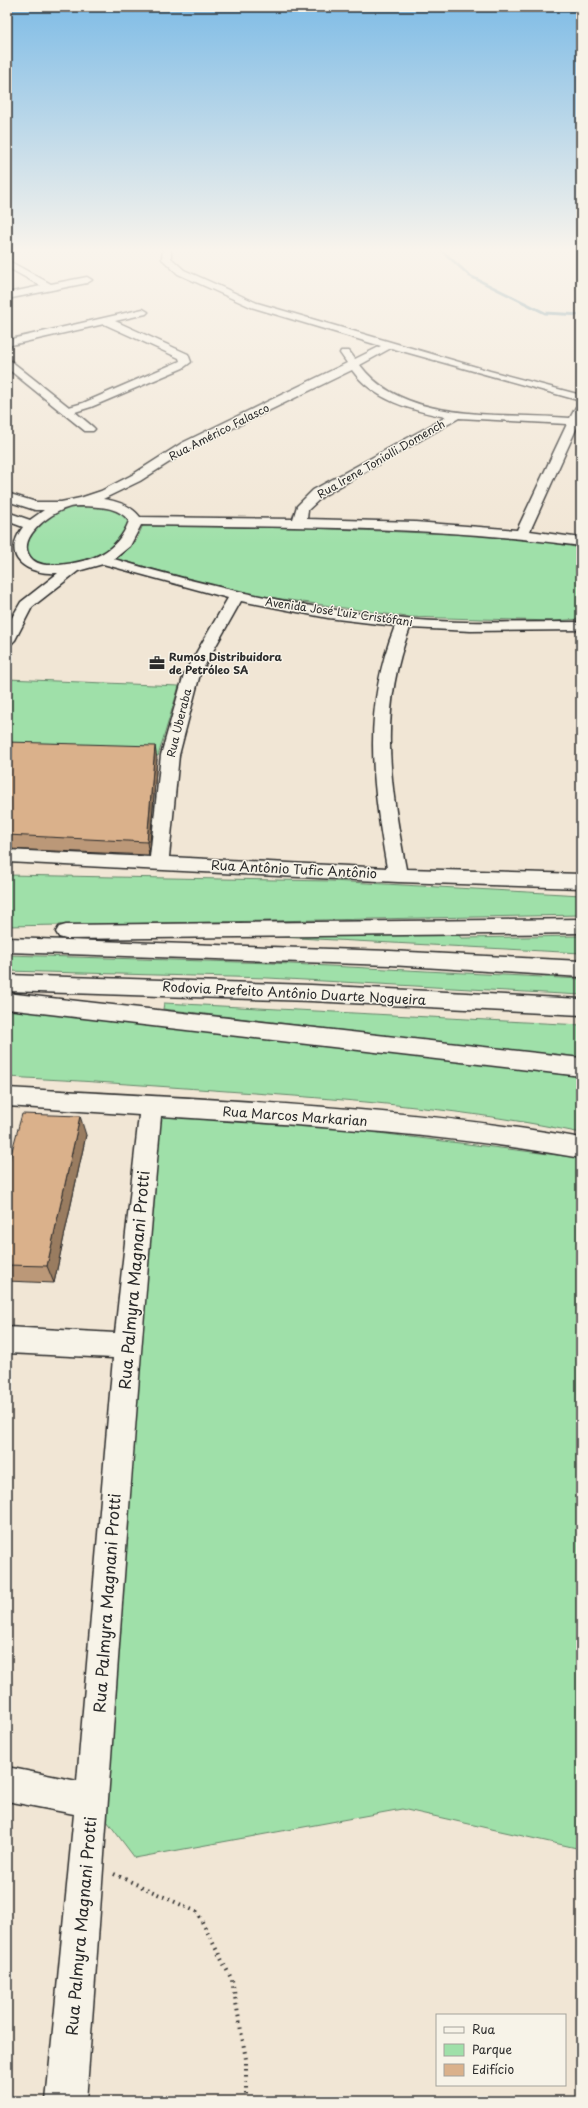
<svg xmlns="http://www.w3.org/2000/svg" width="588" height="2108" font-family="'Playpen Sans',sans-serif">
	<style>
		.green { fill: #9fe0a9; stroke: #65866a }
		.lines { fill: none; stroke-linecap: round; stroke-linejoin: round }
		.stream { stroke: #5f8999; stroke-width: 3 }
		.minor-casing { stroke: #2b2b2b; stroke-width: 3 }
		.motorway-casing { stroke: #2b2b2b; stroke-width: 3 }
		.path { stroke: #2b2b2b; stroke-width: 4; stroke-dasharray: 1.5 4.5; stroke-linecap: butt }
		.minor { fill: #f7f3e8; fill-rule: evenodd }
		.motorway { fill: #f7f3e8; fill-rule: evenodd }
		.wall { fill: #bb9878; stroke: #2b2b2b }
		.shaded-wall { fill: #997c61; stroke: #2b2b2b }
		.building { fill: #dab18b; stroke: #2b2b2b }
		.labels { text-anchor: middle; stroke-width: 3; stroke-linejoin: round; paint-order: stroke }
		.far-street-label { font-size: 11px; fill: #2b2b2b; stroke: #f7f3e8 }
		.far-poi-label { font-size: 11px; font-weight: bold; fill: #2b2b2b; stroke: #f7f3e8; text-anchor: start }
		.street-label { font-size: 13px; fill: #2b2b2b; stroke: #f7f3e8 }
		.near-street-label { font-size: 16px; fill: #2b2b2b; stroke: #f7f3e8 }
	</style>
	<rect width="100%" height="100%" fill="#f1e6d5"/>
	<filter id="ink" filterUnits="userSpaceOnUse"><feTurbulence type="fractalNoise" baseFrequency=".025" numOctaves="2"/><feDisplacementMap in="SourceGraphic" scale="8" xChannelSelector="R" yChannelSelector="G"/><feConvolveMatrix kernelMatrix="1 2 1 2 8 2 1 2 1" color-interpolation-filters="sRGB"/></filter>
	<g filter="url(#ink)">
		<path class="green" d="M108 505 124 511 131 521 122 542 101 559 68 566H41L23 555 35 524 64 506Z
			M143 525 311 528 518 537 581 548V619L554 621 407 617 240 593 117 559 136 541Z
			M7 679 179 686 158 756 7 750Z
			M7 875 331 881 581 895V915L7 926Z
			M458 934 461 938 581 936V953L260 936Z
			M7 955 271 963 581 979V995L268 978 7 971Z
			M164 1003 581 1025V1059L163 1009Z
			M7 1009 117 1020 581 1076V1133C473 1110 364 1101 254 1093 172 1087 90 1081 7 1077Z
			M151 1105 581 1158V1849L402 1809 135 1858 92 1801Z"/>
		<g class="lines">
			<path class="stream" d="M440 249 470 276 545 313 581 315"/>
			<defs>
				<path id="minor" d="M163 249H171V258L184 270 257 303 490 371 581 395V401L391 348 360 365C404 425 504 412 570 418L576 407 581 406V425H578L530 531 581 538V546C435 526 288 527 141 525L130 546 114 559C209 587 306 609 405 619 463 624 522 622 581 622V630L471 631 410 628C378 710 390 784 406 869L581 874V888L398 882 7 862V850L150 857 161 755 184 674 228 598 103 564 78 571 32 607 15 640 12 643 7 645V626L21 602 58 573C27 575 0 558 23 527L7 521V512L30 520 44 510H35L7 501V493L36 502H61L80 498 101 491 132 475 182 443 347 363 340 353 341 351H349L355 359 381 346 251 307 178 274 162 259ZM352 370C374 400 410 410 446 417L313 490 297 506 293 519 140 517C131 505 117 501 103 499L140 481 190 449ZM459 418 567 424 517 530 415 522 307 519 308 510 323 496ZM82 506C99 507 118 506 129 521 117 553 91 562 59 565 50 565 40 566 33 560 12 541 50 513 67 508 72 506 77 506 82 506ZM241 601 328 618 395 626C362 709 372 782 387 868L169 857 179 755 200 674Z
					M7 260 51 284 87 277 92 280 87 283 7 299V293L41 286 7 267Z
					M143 309 148 312 146 314 115 321 188 354 191 362 183 368 91 407 75 412 93 427 95 429 93 431H85L7 368V360L11 361 69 407 83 403 180 361 179 358 104 324 7 346V340Z
					M7 1088C197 1099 393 1105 581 1138V1158C442 1133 302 1125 161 1116 131 1444 111 1773 86 2101H46L74 1814 7 1801V1767L77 1781 113 1358 7 1353V1327L115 1333 139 1115 7 1106Z"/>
				<path id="motorway" d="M581 919V933L66 939 59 937 56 932 59 927 66 925Z
					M7 938 390 951 581 961V977L390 965 7 952Z
					M7 975 311 985 581 999V1015L311 1001 7 991Z
					M7 993 581 1058V1076L7 1009Z"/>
			</defs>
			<use href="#minor" class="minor-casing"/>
			<use href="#motorway" class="motorway-casing"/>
			<path class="path" d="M114 1874 197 1912 232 1980 246 2059V2101"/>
			<use href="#minor" class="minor"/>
			<use href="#motorway" class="motorway"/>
		</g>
		<path class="wall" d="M7 742 157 759 149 855 7 849Z
			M86 1135 54 1283 7 1281V1169Z"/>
		<path class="shaded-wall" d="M155 746 157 759 149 855 147 842Z
			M80 1116 86 1135 54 1283 47 1266Z"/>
		<path class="building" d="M7 742 155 746 147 842 7 835Z
			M22 1114 80 1116 47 1266 7 1265V1169Z"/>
	</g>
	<linearGradient id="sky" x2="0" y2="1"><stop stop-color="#7fbce6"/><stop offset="0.46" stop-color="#f9f4ec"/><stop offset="1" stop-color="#f9f4ec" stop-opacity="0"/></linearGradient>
	<rect width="588" height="544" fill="url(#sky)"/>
	<defs>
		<symbol id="office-bare" viewBox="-9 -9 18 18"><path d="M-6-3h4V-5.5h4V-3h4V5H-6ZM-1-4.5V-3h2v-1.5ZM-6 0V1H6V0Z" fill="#2b2b2b" stroke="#f7f3e8" stroke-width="2.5" paint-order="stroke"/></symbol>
	</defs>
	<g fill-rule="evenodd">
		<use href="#office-bare" x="146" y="652" width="22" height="22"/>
	</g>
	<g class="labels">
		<g class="far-street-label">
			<text transform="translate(219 432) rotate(-27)" y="4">Rua Américo Falasco</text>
			<text transform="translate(381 459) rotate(-30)" y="4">Rua Irene Toniolli Domench</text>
			<text transform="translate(339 612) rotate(8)" y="4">Avenida José Luiz Cristófani</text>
			<text transform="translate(179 723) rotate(-76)" y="4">Rua Uberaba</text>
		</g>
		<g class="far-poi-label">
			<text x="169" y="661">Rumos Distribuidora<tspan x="169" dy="13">de Petróleo SA</tspan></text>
		</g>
		<g class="street-label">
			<text transform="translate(294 869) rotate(3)" y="5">Rua Antônio Tufic Antônio</text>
			<text transform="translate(294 993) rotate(3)" y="5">Rodovia Prefeito Antônio Duarte Nogueira</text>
			<text transform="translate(295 1116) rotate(4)" y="5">Rua Marcos Markarian</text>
		</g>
		<g class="near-street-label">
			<text transform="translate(134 1280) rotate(-85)" y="6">Rua Palmyra Magnani Protti</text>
			<text transform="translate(107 1603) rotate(-86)" y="6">Rua Palmyra Magnani Protti</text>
			<text transform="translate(81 1926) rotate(-85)" y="6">Rua Palmyra Magnani Protti</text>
		</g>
	</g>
	<rect width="588" height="2108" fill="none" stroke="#f7f3e8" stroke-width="24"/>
	<rect x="12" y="12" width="564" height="2084" fill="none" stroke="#2b2b2b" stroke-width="1.5" filter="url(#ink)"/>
	<rect x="436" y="2014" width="130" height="72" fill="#f7f3e8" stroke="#a5a39c"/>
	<rect x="444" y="2027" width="20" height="6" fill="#f7f3e8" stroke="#a5a39c"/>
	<text x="472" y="2034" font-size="12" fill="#2b2b2b">Rua</text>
	<rect x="444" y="2044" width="20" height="12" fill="#9fe0a9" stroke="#a5a39c"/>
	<text x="472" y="2054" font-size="12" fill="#2b2b2b">Parque</text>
	<rect x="444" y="2064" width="20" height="12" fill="#dab18b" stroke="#a5a39c"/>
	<text x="472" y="2074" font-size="12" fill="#2b2b2b">Edifício</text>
</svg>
